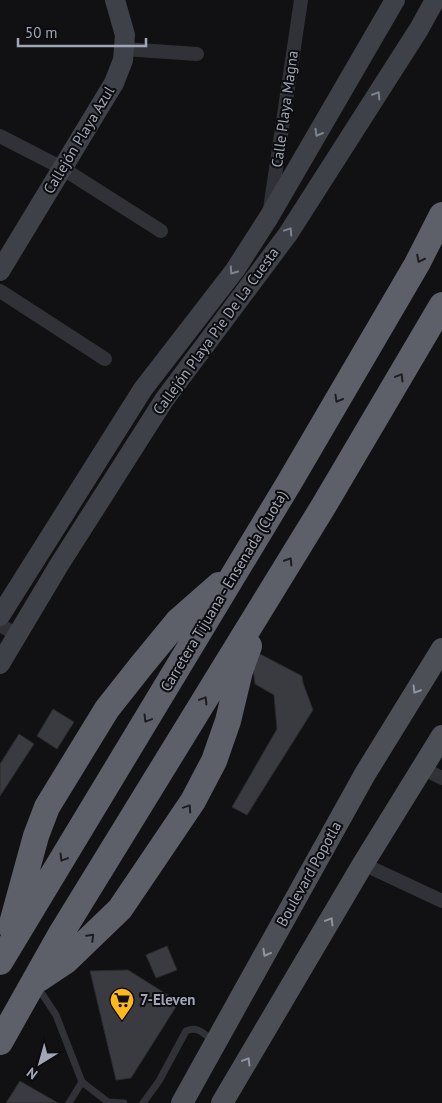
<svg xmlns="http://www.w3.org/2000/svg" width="442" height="1103" font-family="'PT Sans',sans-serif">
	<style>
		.building { fill: #3a3b41; stroke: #2b2b2f }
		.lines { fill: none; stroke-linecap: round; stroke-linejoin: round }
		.lane { stroke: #313238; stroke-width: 7 }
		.street { stroke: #313238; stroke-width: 14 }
		.secondary { stroke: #3f4148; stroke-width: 20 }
		.primary { stroke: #4d4f57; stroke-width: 22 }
		.highway { stroke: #5d6069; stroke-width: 26 }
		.oneway { stroke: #7e838f }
		.oneway2 { stroke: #1c1d20 }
		.oneway3 { stroke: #8f95a2 }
		.labels { text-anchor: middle; stroke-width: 4; stroke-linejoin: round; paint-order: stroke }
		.street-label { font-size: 15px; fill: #a0a6b5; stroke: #0c0c0e }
		.poi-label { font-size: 15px; font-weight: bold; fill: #a0a6b5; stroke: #0c0c0e; text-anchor: start }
	</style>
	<rect width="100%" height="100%" fill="#111113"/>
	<path class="building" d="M260 654 302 676 303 683 313 710 247 815 232 807 277 729 274 695 255 684 252 662Z
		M53 709 74 722 57 749 37 736Z
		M19 734 34 744 0 796V764Z
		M167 946 177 970 156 978 146 955Z
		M128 970 179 1002 131 1078 116 1080 90 971Z
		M20 1081 58 1103H6Z"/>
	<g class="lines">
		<path class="lane" d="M37 986 56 1015 82 1082 108 1102 124 1103
			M69 1103 82 1082
			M143 1103 159 1081 186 1031C198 1026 203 1033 212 1040"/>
		<path class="street" d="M124 49 197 54
			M0 136 62 168 161 231
			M270 209 301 0
			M0 291 105 359
			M0 625 17 635
			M422 768 442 778
			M363 864 442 901"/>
		<path class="secondary" d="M0 271 114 83 123 60 125 35 115 0
			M0 616 143 389 235 270 269 217 395 0
			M0 664 59 565 164 400 288 234 419 29 435 0"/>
		<path class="primary" d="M182 1103 365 774 442 649
			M222 1103 363 864 442 736"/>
		<path class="highway" d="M11 927 36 836 47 807 80 753 107 709 141 666 178 621 219 585
			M0 962 289 483 417 264 442 215
			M39 979 66 961 120 909 193 801 214 761 228 721 240 671 249 646
			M0 1042 62 932 323 507 442 305"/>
	</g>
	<defs><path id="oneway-chevron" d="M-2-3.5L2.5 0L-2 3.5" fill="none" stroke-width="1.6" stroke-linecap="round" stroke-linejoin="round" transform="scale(1.25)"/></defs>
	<g class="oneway">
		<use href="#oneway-chevron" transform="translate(377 95) rotate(-57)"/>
		<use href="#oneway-chevron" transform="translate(318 133) rotate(120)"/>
		<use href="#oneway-chevron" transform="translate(289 231) rotate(-56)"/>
		<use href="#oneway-chevron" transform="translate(233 271) rotate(125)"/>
	</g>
	<g class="oneway2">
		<use href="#oneway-chevron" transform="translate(420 259) rotate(117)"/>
		<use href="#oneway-chevron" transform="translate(400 377) rotate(-59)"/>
		<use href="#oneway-chevron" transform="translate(338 399) rotate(120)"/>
		<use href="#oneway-chevron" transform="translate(289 561) rotate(-58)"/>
		<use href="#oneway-chevron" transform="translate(204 700) rotate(-59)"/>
		<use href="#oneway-chevron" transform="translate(147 719) rotate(121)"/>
		<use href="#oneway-chevron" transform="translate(188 808) rotate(-56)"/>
		<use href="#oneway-chevron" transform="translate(63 858) rotate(121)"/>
		<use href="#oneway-chevron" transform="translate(91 937) rotate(-45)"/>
	</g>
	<g class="oneway3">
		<use href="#oneway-chevron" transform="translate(416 690) rotate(122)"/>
		<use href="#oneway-chevron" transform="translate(330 921) rotate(-59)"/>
		<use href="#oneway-chevron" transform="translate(266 953) rotate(119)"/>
		<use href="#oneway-chevron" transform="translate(247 1061) rotate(-59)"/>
	</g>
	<defs>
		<symbol id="supermarket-pin" viewBox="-11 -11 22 30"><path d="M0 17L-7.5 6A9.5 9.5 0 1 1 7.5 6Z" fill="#ffb81c" stroke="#0c0c0e"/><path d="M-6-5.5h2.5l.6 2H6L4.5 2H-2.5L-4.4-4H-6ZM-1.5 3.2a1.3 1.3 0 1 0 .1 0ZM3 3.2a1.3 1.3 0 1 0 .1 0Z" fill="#111"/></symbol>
	</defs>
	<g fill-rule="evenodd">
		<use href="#supermarket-pin" x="108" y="986" width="28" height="38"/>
	</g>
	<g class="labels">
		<g class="street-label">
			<text transform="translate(285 109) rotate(-82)" y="5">Calle Playa Magna</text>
			<text transform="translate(79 140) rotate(-59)" y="5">Callejón Playa Azul</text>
			<text transform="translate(216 331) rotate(-54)" y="5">Callejón Playa Pie De La Cuesta</text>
			<text transform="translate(224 591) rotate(-59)" y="5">Carretera Tijuana - Ensenada (Cuota)</text>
			<text transform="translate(309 874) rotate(-61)" y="5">Boulevard Popotla</text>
		</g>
		<g class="poi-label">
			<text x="140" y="1005">7-Eleven</text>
		</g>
	</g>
	<g transform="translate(40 1063) rotate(217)" stroke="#0c0c0e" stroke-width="4" paint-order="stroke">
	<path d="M0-4L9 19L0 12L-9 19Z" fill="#a0a6b5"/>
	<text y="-8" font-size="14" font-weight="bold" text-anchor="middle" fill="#a0a6b5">N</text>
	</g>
	<path d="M18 38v8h128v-8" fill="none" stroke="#a0a6b5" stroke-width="2.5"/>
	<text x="25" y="38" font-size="15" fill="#a0a6b5" stroke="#0c0c0e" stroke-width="4" paint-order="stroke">50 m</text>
</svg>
